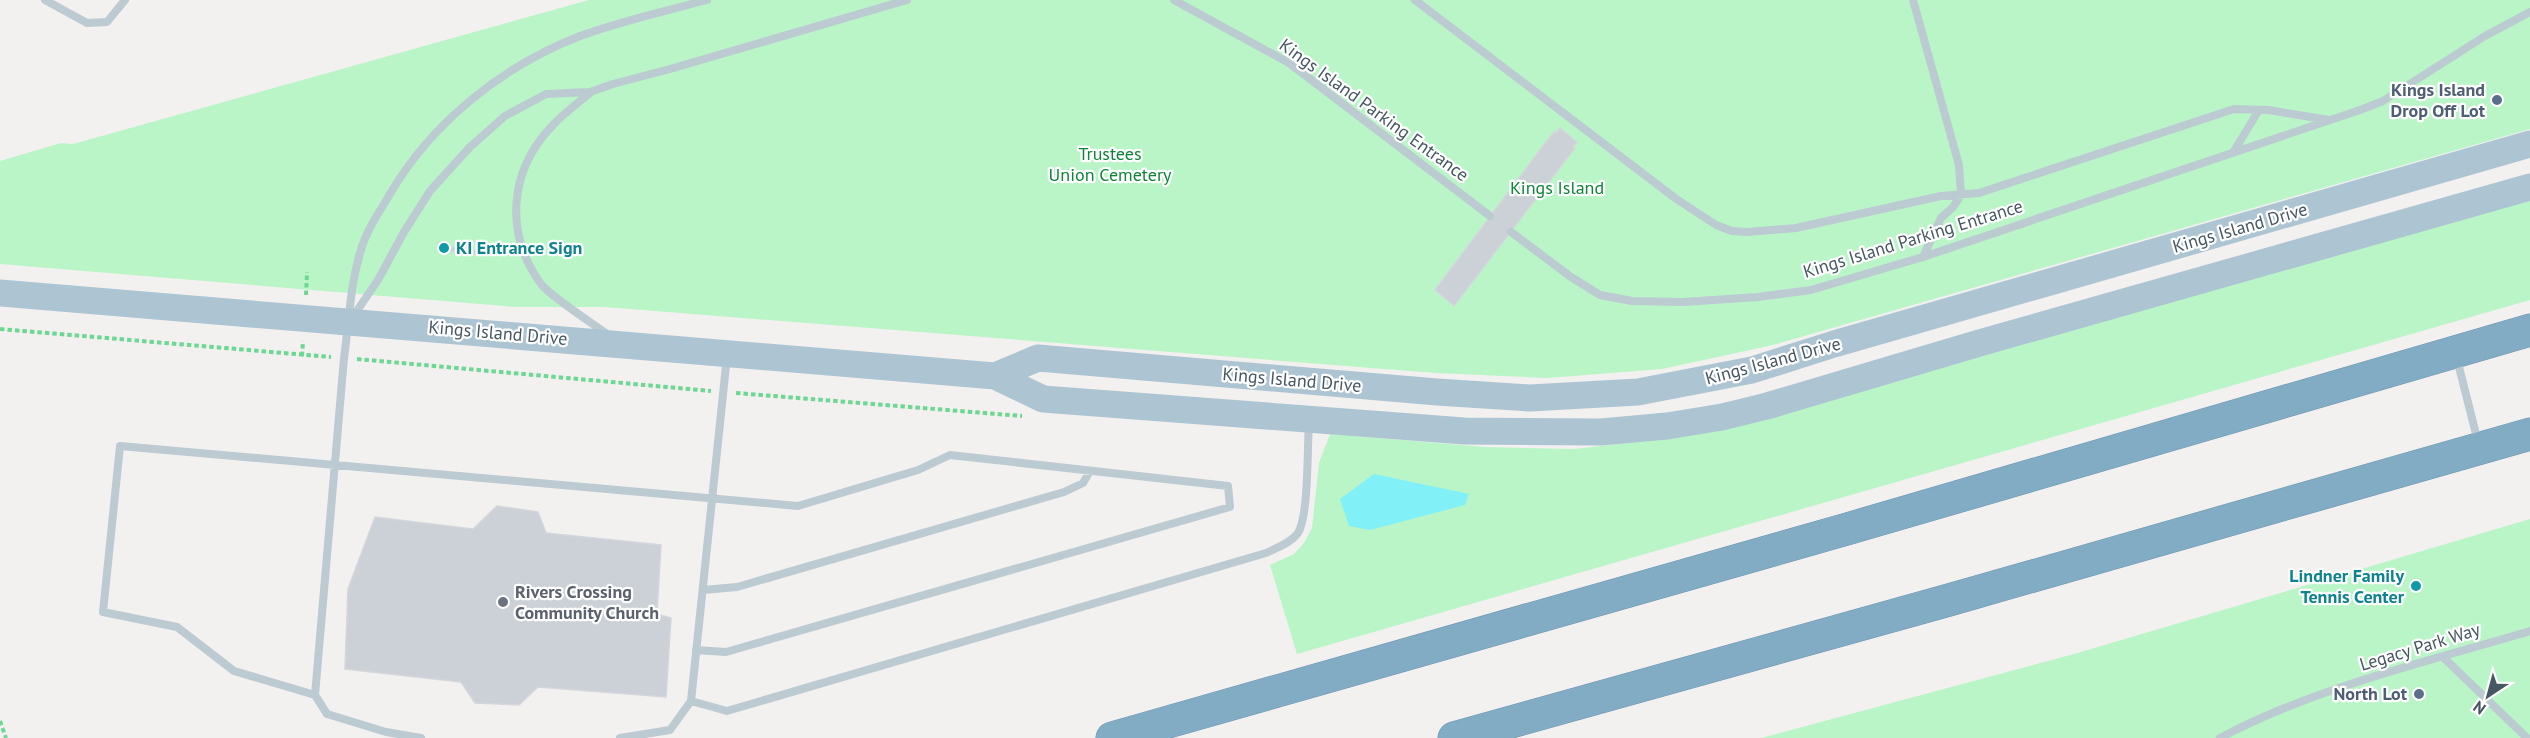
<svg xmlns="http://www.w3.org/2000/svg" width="2530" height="738" font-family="'PT Sans',sans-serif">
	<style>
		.green { fill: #baf5c8 }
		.water { fill: #82f0f7 }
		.building { fill: #cbd1d6; stroke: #d3d7dc; stroke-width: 1.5 }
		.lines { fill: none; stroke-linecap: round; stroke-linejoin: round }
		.motorway-casing { stroke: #6d97b0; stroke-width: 33 }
		.path { stroke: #6dd793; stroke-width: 4; stroke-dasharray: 4.5 3; stroke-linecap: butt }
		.service { stroke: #bccad1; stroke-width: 8 }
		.primary { stroke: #adc5d2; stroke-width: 27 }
		.motorway { stroke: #82acc4; stroke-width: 32 }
		.service-dot { fill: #5c6f8a; stroke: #fff; stroke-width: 2 }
		.culture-dot { fill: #0f9aa8; stroke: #fff; stroke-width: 2 }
		.worship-dot { fill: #6b7280; stroke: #fff; stroke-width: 2 }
		.labels { text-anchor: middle; stroke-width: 4.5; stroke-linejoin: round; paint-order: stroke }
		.service-label { font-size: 18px; font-weight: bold; fill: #4e5e75; stroke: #fff; text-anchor: end }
		.street-label { font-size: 18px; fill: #455760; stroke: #fff }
		.park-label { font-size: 18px; fill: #0c8536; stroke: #fff }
		.culture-label { font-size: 18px; font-weight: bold; fill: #0d838f; stroke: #fff; text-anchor: start }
		.worship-label { font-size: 18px; font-weight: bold; fill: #5b616d; stroke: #fff; text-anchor: start }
	</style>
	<rect width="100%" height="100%" fill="#f3f0f0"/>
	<path class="green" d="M589 0H2530V129L1773 345 1662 369 1548 378 1435 373 605 307H515L0 264V161L61 143 73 144Z
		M2530 199V300L1297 654 1270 565 1294 554 1304 543 1312 528 1319 463 1330 434 1485 447 1574 449 1672 438 1909 377Z
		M2530 519V738H1761L2074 654Z"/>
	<path class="water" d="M1374 474 1469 494 1465 505 1370 530 1349 526 1340 499Z"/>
	<path class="building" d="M1560 128 1577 142 1573 147 1575 148 1454 306 1435 290 1545 143 1554 132 1556 133Z
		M440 242 446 247 476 250 482 245 484 248 476 254 444 251 437 243Z
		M497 506 538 512 546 533 661 545 657 614 671 618 666 697 538 687 519 705 475 703 461 682 345 669 348 589 375 517 473 529Z"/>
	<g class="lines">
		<defs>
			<path id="motorway" d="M1112 738 1847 529 2530 330
				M1454 738 1949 600 2530 434"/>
		</defs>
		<use href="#motorway" class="motorway-casing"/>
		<path class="path" d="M306 295 307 272
			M0 329 331 357
			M302 356 303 341
			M357 359 711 391
			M736 393 1022 416
			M0 721 6 738"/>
		<path class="service" d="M45 0 87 23 107 22 125 0
			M1174 0 1289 63 1490 216
			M1415 0 1675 198 1716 225 1732 231 1748 232 1796 228 1941 196 1979 193 2234 109 2268 110 2329 120
			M1913 0 1959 165 1961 195 1953 207 1941 218 1923 257
			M590 93C578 103 563 114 552 126 509 171 504 233 541 284 551 297 595 325 610 336
			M2234 151 2259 110
			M1511 232 1571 277 1600 295 1632 301 1683 302 1758 297 1811 290 1923 257 2360 110 2383 101 2485 36 2530 12
			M352 318 378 280 404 232 430 191 470 147 505 116 546 94 590 92 613 84 670 69 907 0
			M2457 359 2478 442
			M703 590 737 587 1064 492 1083 483 1090 471
			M2443 657 2527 738
			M315 695 234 671 177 627 103 612 120 446 798 506 918 470 950 455 1228 486 1230 507 726 652 696 650
			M691 701 727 711 1266 553C1276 548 1291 543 1298 533 1309 515 1307 448 1309 424
			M421 738 386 732 327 714 315 695 344 358C349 322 350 285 361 250 366 231 380 211 390 194 432 122 503 66 580 36 621 21 665 11 707 0
			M620 738 670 730 691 701 727 356
			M2220 738C2316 687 2426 662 2530 631"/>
		<path class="primary" d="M0 293 995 376 1043 399 1464 431 1601 432 1667 426 1722 417 1767 406 1976 344 2530 187
			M995 376 1038 358 1437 392 1530 398 1638 392 1752 370 1834 344 2530 144"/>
		<use href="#motorway" class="motorway"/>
	</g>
	<g class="service-dot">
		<circle cx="2497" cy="100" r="6"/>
		<circle cx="2419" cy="694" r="6"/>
	</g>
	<g class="culture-dot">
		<circle cx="444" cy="248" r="6"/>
		<circle cx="2416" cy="586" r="6"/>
	</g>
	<circle class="worship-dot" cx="503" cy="602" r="6"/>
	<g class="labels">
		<g class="service-label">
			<text x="2485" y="96">Kings Island<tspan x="2485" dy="21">Drop Off Lot</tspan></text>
			<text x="2407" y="700">North Lot</text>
		</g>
		<g class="street-label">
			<text transform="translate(1374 110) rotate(36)" y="6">Kings Island Parking Entrance</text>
			<text transform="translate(2240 228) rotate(-16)" y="6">Kings Island Drive</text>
			<text transform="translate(1913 239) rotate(-17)" y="6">Kings Island Parking Entrance</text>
			<text transform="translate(498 333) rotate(5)" y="6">Kings Island Drive</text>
			<text transform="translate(1773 361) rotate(-15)" y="6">Kings Island Drive</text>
			<text transform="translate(1292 380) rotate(5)" y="6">Kings Island Drive</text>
			<text transform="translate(2420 647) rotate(-17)" y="6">Legacy Park Way</text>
		</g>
		<g class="park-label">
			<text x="1110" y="160">Trustees<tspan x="1110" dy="21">Union Cemetery</tspan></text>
			<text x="1557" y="194">Kings Island</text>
		</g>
		<g class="culture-label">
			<text x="456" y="254">KI Entrance Sign</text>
			<text x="2404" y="582" text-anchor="end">Lindner Family<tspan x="2404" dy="21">Tennis Center</tspan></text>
		</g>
		<g class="worship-label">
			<text x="515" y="598">Rivers Crossing<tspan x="515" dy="21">Community Church</tspan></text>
		</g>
	</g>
	<g transform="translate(2488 696) rotate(216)" stroke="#ffffff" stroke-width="4.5" paint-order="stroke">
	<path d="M0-4.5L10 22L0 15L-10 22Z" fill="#455760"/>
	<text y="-9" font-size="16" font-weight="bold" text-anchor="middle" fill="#455760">N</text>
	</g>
</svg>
